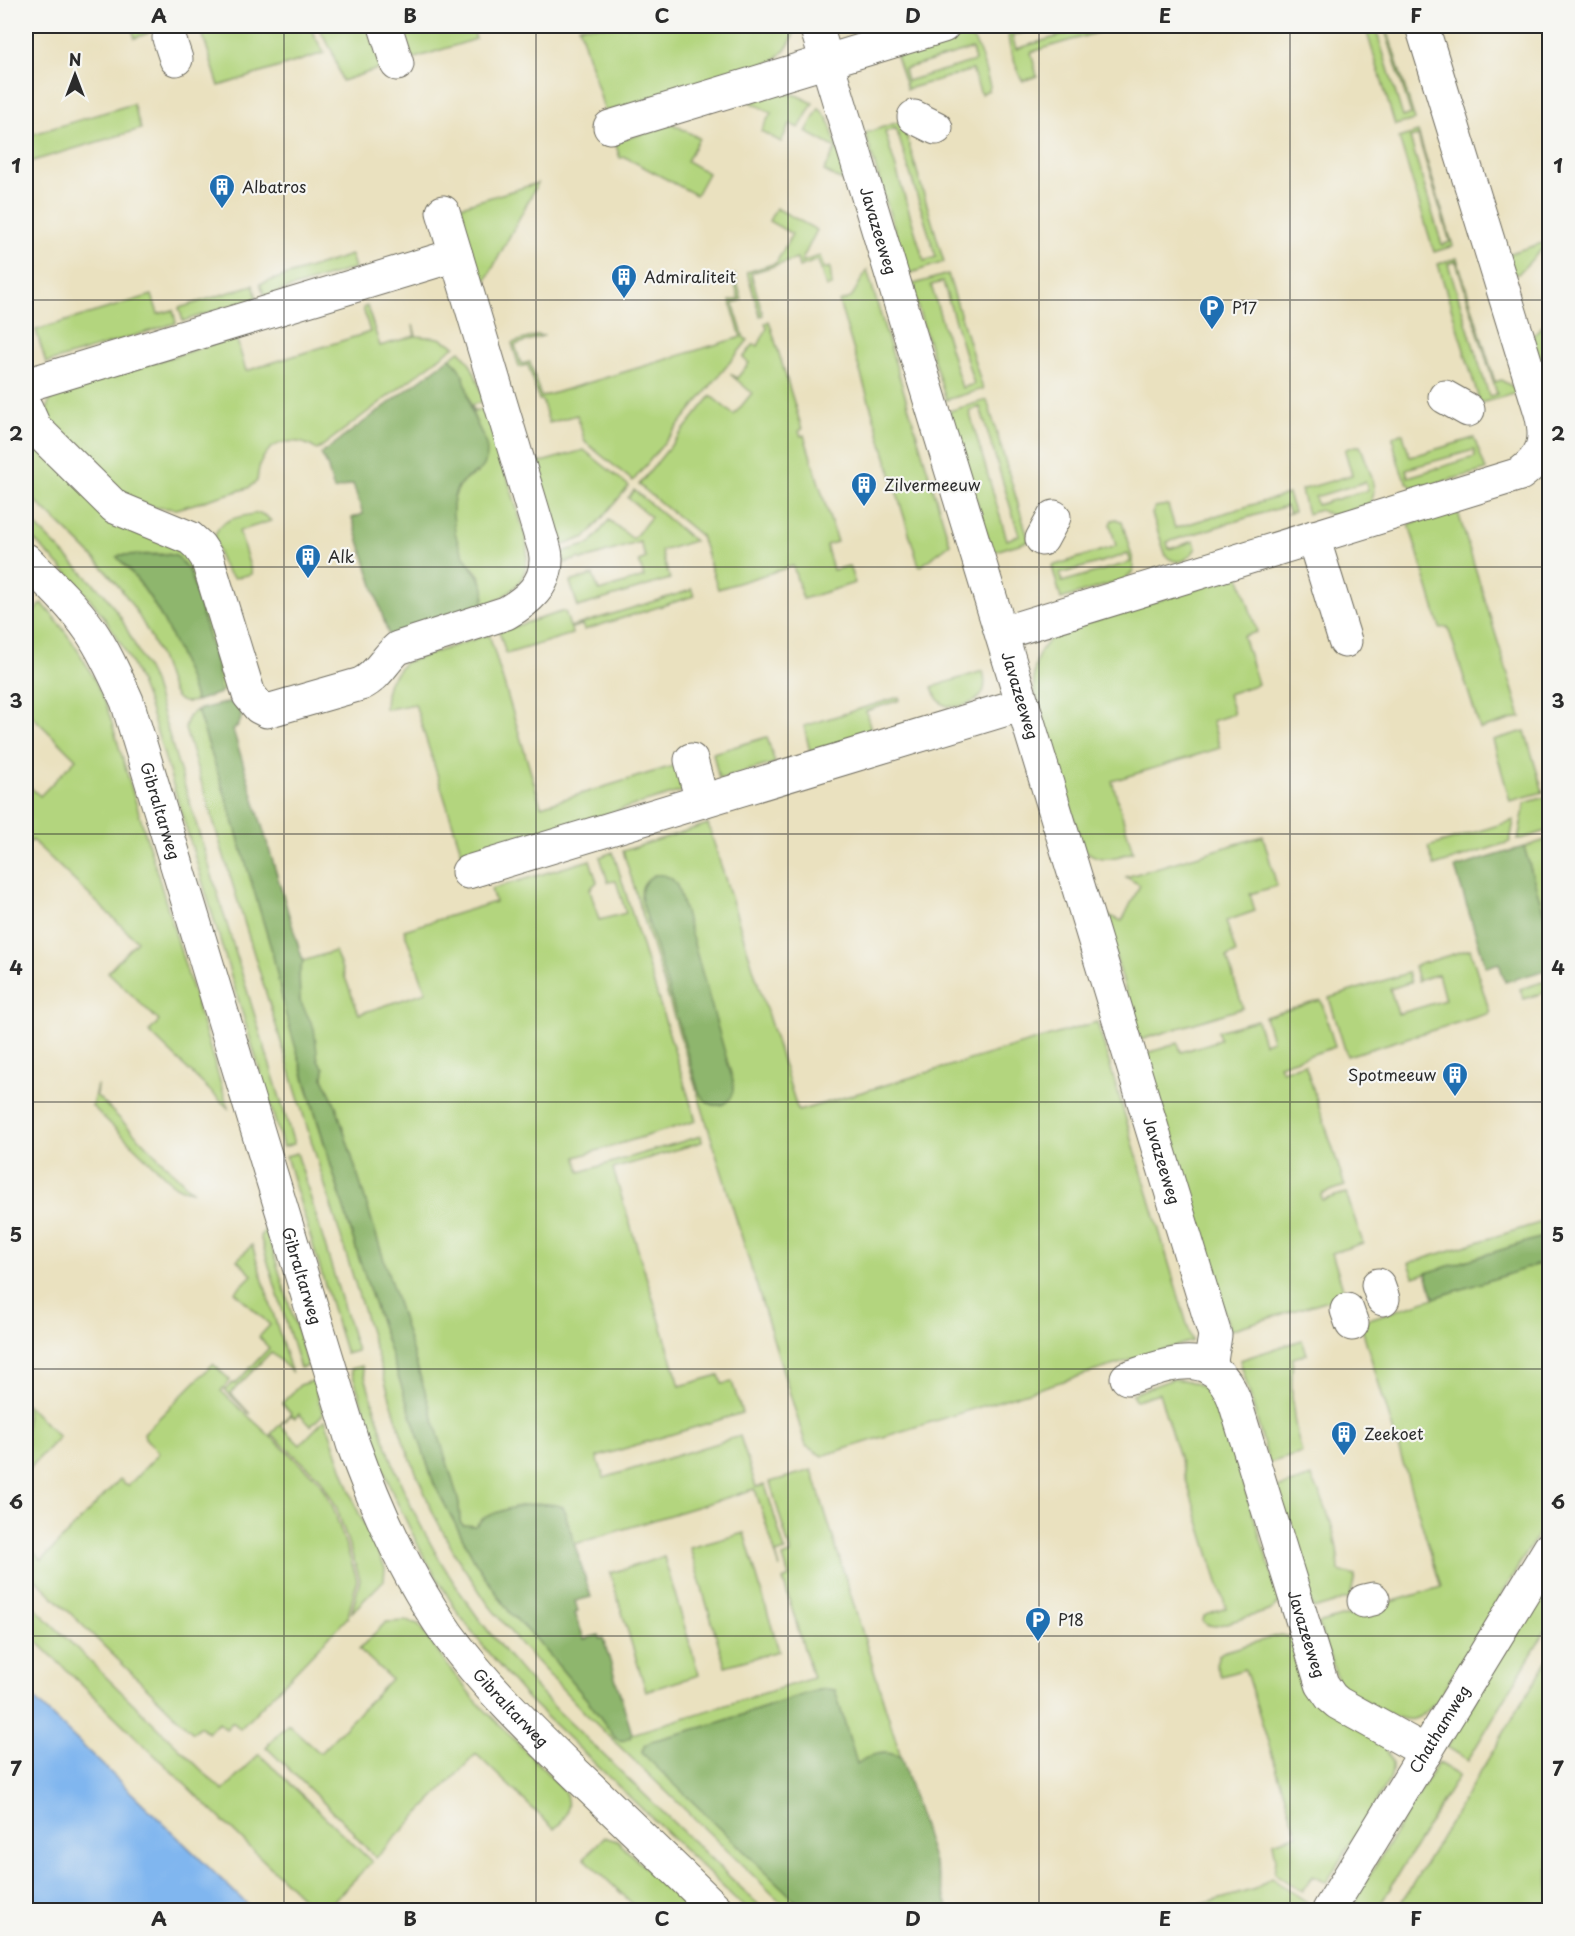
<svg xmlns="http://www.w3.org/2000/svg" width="1575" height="1936" font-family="'Playpen Sans',sans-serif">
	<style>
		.green { fill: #b3d57e; stroke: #6f8054; stroke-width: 1.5; fill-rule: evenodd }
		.forest { fill: #8eb66d; stroke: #5c704c; stroke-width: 1.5 }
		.water { fill: #80b6ef; stroke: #56708d; stroke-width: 1.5 }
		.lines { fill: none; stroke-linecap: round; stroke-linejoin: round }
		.street-casing { stroke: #6e6b5f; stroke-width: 35 }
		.street { stroke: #fff; stroke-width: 33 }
		.grid { fill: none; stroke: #2b2b2b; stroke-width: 1.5; stroke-opacity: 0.55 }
		.labels { text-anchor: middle; stroke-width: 4.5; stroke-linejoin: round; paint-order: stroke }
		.poi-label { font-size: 16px; fill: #2b2b2b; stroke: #f6f6f2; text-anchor: start }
		.street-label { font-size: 16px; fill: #2b2b2b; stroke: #f6f6f2 }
		.neatline { fill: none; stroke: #2b2b2b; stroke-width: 2 }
		.grid-label { font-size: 20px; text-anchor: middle; font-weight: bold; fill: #2b2b2b }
	</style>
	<rect width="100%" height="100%" fill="#f6f6f2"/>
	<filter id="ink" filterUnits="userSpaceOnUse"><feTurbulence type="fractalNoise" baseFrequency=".0167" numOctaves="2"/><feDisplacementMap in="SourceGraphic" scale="12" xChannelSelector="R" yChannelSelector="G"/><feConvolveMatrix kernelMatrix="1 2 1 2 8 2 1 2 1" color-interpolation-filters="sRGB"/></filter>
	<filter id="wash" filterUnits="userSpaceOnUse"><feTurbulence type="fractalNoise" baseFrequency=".008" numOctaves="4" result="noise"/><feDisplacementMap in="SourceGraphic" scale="24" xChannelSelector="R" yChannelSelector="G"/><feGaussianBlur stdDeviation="1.35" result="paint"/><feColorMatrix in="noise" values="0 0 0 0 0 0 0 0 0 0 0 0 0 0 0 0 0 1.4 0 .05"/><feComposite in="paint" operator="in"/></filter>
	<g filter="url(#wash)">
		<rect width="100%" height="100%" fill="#eae1bf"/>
		<path class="green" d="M131 26H154L148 33 135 38Z
			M200 26H309L324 53 219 86Z
			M318 26H368L381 68 342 81 332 51Z
			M402 26H472L476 39 412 59Z
			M579 26H796C793 42 785 53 771 62L605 112Z
			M1011 26H1046L1012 36 1016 49 1092 26H1119L1031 52 1037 76 1023 81 1020 77C1016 63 1003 40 1011 26Z
			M1365 26H1375L1403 117 1411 114 1384 26H1386L1415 120 1395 125Z
			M959 37C964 37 969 37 973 40 981 47 986 75 990 86L989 90 981 94 972 70 907 89 896 56ZM972 49 975 61 907 81 904 69Z
			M782 93 796 95 813 103 799 128 790 124 781 142 761 131 771 113 749 101Z
			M133 104 141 129 26 163V136Z
			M819 108 828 119 850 185 824 171 836 148 806 132Z
			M902 121 944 262 908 274 865 133ZM896 128 936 257 924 261 885 132Z
			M673 124 699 138 687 161 708 173 696 195 625 157 620 158 615 142Z
			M1418 132 1453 246 1434 252 1399 138ZM1418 136 1450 242 1442 245 1410 138Z
			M538 183 482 288 458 207Z
			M776 208 817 230 801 262 820 256 824 269 830 267 832 286 826 287 818 260 799 267 797 259 751 273 763 315 760 316 747 272 776 263 792 234 769 221Z
			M1549 241V253L1542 249 1518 274H1514L1507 254Z
			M351 255 355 268 265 296 260 284Z
			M1457 258 1495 382 1501 380 1517 389 1518 393 1480 403 1438 264ZM1456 261 1497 394 1489 396 1448 264Z
			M867 270 950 544 921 566H919L839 302 851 298Z
			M948 274 983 389 946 400 911 285ZM943 282 974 384 962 388 931 285Z
			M735 275 742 300 733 303 744 338 748 340 633 481 585 442 577 415 549 423 542 400H539L528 365 519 367 512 343 538 335 543 336 515 345 521 364 530 362 541 397 741 337 730 301 739 299 733 279 705 287 703 286Z
			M253 285 257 298 183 321 179 308Z
			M152 295 158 314 173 310 176 323 46 363 36 330Z
			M367 306 380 346 415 336 413 325 416 336 439 338 455 346 317 450C297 436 271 439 261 462 258 468 258 475 257 481L248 488 177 509 151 507 128 498 46 417 49 401 58 392 236 337 246 371 370 332 363 308Z
			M1549 319V394L1532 336Z
			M769 321 802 429 799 431 801 436 804 435 837 542 826 545 833 570 849 566 855 583 803 599 793 566 718 589 701 536 639 485 711 396 734 415 752 393 730 374 737 378 749 363 743 358 754 344 758 346 767 328 765 323Z
			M460 351C474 365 478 382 484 401L472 405 474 412 486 408 526 538C532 579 516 593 481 607 481 599 482 588 481 579 479 572 468 564 464 557 450 531 443 485 478 473L485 443 473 414 465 382 457 365 450 358Z
			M987 400 1029 541 992 552 949 411ZM980 407 1019 535 1007 540 969 411Z
			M1400 433 1403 434 1410 457 1474 438 1486 470 1415 489C1400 481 1397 456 1393 441V437ZM1474 450 1475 457 1408 477 1406 469Z
			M26 438 194 562 229 684 220 693 217 668 190 572 169 554 120 555 117 557C156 596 180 649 196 701 190 702 183 704 178 699 170 693 165 668 160 657 155 646 150 635 144 625 116 572 68 533 26 492Z
			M1355 446H1360L1362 450C1367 466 1381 490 1369 504L1333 516 1320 510 1307 514 1301 490 1352 475 1345 451 1346 449ZM1365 482 1368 490 1317 505 1315 497Z
			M584 450 629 486 586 537 560 546 534 464Z
			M634 490 694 541 661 551 670 579 578 607 570 582 593 575 599 591 644 577 639 561 646 558 640 542 581 560 580 558 565 563 562 552 590 544 609 520 633 539 651 517 628 498Z
			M1288 494 1294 512 1286 514 1289 513 1286 506 1167 542 1169 549 1194 541 1196 548C1188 560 1179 567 1166 556L1152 514 1155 507 1168 505 1175 528Z
			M1457 509 1521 717 1480 729 1448 627 1440 628 1409 524Z
			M259 513 266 516 271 521 239 531 252 574 235 578C225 572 223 566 219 555 218 549 214 542 215 537 217 518 244 516 259 513Z
			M26 516 106 596 121 618 152 679 294 1144 283 1147 150 709C124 630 84 588 26 532Z
			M1116 519 1122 522 1133 560V572L1123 580 1061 599 1052 566 1116 546 1110 524 1112 520ZM1128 554 1131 562 1062 582 1060 574Z
			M1239 575 1257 632 1243 636 1258 684 1228 694 1234 714 1212 721 1220 748 1112 781 1133 852C1115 858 1098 864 1083 848L1034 690C1032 665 1038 647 1058 632Z
			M691 588 694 596 584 630 582 625 571 628 572 634 506 654 499 631 565 611 570 627 691 590Z
			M42 603C70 635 91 667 107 707L228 1108 149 1032 159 1021 108 972 137 941 32 840 26 846V791L30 787 40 796 76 759 26 710V620Z
			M489 634 541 806 686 762 692 788 463 857 415 704 388 709 385 708 386 694 389 682 404 663Z
			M983 671C988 689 983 700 965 705 947 710 938 705 932 687Z
			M899 697 900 700 866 711 872 733 810 752 804 726Z
			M197 710 230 810 272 951 305 1081 359 1258 434 1484 476 1563 510 1613 537 1640 589 1702 616 1739 630 1738 632 1734 813 1678 783 1580 789 1577 783 1557 791 1554 770 1482 812 1470 901 1757C883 1749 873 1754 857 1765L835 1690H818L714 1724 652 1741 642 1750 643 1753 805 1910H789L585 1713 521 1645 488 1604 456 1556 433 1513 404 1443 185 729 188 717Z
			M1525 731 1543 792 1510 801 1493 740Z
			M767 737 775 763 719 779 713 753Z
			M1545 797 1549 812V830L1518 840 1525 803Z
			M1514 820 1510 842 1434 866 1428 847Z
			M708 824 798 1111 1097 1022 1192 1341 822 1456 806 1446 623 851Z
			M1263 836 1277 886 1250 894 1255 911 1226 921 1236 953 1227 957 1243 1008 1140 1040 1103 913 1122 921 1140 885 1126 877Z
			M1549 839V920L1546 921 1524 847Z
			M613 852 696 1121 576 1157 580 1172 701 1136 702 1142 613 1169 680 1386 719 1375 722 1384 732 1382 742 1413 597 1457 604 1478 740 1436 756 1487 765 1485 785 1551 776 1554 780 1568 755 1489 575 1544 563 1507 538 1503 484 1518 475 1526 463 1525 460 1522 459 1503 451 1476 336 1106 323 1078 324 1068 318 1061 313 1028 300 1001 299 974 303 961 335 951 359 1014 426 992 404 930 495 902 491 889 590 860 597 882 590 889 599 920 626 913 616 881 608 882 600 857Z
			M1470 949 1490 1013 1347 1056 1329 998 1408 973 1411 982 1390 989 1398 1014 1445 1000 1438 974 1418 981 1414 966Z
			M1549 980V991L1524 999 1520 989Z
			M1321 1000 1335 1047 1279 1065 1282 1071 1305 1064 1345 1186 1321 1194 1322 1200 1346 1193 1363 1243 1332 1253 1345 1295 1230 1330 1145 1054 1178 1043 1181 1052 1220 1040 1218 1031 1257 1020 1264 1043 1272 1040 1265 1017Z
			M97 1085 96 1095 192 1191 182 1189 174 1185 92 1106Z
			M297 1153 357 1351 346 1354 286 1156Z
			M1549 1220V1235L1414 1277 1409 1263Z
			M266 1229 308 1366 300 1368 260 1236Z
			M252 1245 291 1371 271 1352 231 1393 250 1414 225 1390 233 1383 235 1384 269 1348 259 1337 270 1325 235 1292 252 1275 237 1260Z
			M1549 1261V1516L1438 1700C1431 1706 1424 1717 1413 1719 1396 1723 1356 1695 1340 1686L1318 1624 1441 1587 1360 1322Z
			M1302 1340 1307 1354 1293 1358C1290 1391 1292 1422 1302 1453L1269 1463 1240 1360Z
			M213 1364 230 1380 221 1391 318 1480 333 1507 357 1579 348 1617 240 1729 233 1722 226 1729 218 1722 208 1733 200 1726 193 1733 26 1570V1548L27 1546 42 1560 120 1479 128 1486 159 1453 145 1438 144 1433Z
			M362 1366C372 1399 381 1433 394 1466 431 1561 487 1638 558 1711L764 1910H747L527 1698 490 1655 458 1613 422 1553 394 1496 380 1461 351 1369Z
			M1173 1379C1193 1380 1206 1386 1218 1402L1279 1597V1603L1272 1610 1216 1626 1207 1625 1203 1621 1204 1616 1226 1608 1159 1393 1137 1400 1134 1399 1132 1394Z
			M313 1381 323 1414 311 1426 299 1414 295 1418 291 1415 280 1425 300 1445 325 1419 355 1505 385 1568 384 1580 352 1612 360 1579 336 1506 320 1478 271 1434 291 1413 282 1403 300 1385Z
			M26 1404 59 1437 26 1472Z
			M1312 1477C1327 1508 1338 1536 1339 1571L1355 1576 1350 1598 1313 1609 1277 1488Z
			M744 1533 779 1651 725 1666 690 1548Z
			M664 1557 699 1675 646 1691 610 1573Z
			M1549 1578V1625L1468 1760 1447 1747Z
			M26 1599 223 1791 259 1754 372 1862 333 1901 342 1910H315L26 1631Z
			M386 1622 407 1621 418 1624 447 1665 475 1700 563 1789C571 1804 568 1818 554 1829L476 1754 376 1858 354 1835 355 1833 266 1747 288 1724 320 1753 391 1679 359 1649Z
			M1280 1635 1290 1637 1383 1745C1391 1756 1395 1765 1390 1779L1326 1883 1313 1876 1302 1892 1274 1873 1276 1860 1273 1842 1297 1834 1245 1669 1221 1676 1216 1665 1219 1655 1223 1652Z
			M1549 1658V1910H1397Z
			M1438 1762 1459 1775 1377 1910H1369L1354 1901Z
			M604 1837 617 1841 689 1910H639L584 1858Z
			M1271 1878 1313 1906 1310 1910H1183L1255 1889Z"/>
		<path class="forest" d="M450 358C457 365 462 372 465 381 468 391 469 402 472 413 477 428 491 444 486 460 483 472 476 472 467 478 451 488 452 508 454 524 455 536 459 548 466 559 477 578 491 583 481 607L389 637 352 518 363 514 353 484 334 490 327 465 321 454Z
			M120 555H174L179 558 190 572 217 668 220 693 196 701C180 650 156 594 117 557Z
			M229 702C244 706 245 721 233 730L303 961 299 974 300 1001 314 1028 318 1061 324 1068 323 1078 336 1106 451 1475 459 1503 460 1522 463 1525 475 1526C479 1523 482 1519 486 1517 508 1507 539 1499 563 1507L591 1597 575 1601 578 1612 575 1613 584 1639 599 1635 600 1639 603 1638 632 1734C628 1741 623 1742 616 1739L589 1702 537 1640 510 1613 476 1563 434 1484 359 1258 285 1012 272 951 230 810 197 710Z
			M1524 847 1546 920H1549V969L1505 982 1499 963 1486 967 1455 868Z
			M654 875C666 874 673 877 678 888L733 1081C737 1106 711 1115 699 1092L642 901C639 889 643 881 654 875Z
			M1549 1235V1261L1434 1298 1426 1273Z
			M827 1689 835 1690 857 1764C871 1753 884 1750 901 1757L949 1910H805L642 1753 644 1746 652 1741 714 1724 818 1690Z"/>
		<path class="water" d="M26 1691 253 1910H26Z"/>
	</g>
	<g filter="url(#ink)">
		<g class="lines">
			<defs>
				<g id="street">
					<path d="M385 26 397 64"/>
					<path id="s1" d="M816 26 1215 1335 1210 1368"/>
					<path d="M169 38 176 59"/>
					<path d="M914 117 936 128"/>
					<path d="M610 127 943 26"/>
					<path d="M26 385 456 255"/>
					<path d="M1445 397 1468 410"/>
					<path d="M26 408 35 428 115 507 190 538 199 546 207 558 249 695 259 707 267 711 361 684C378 676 384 660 398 648L506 613C527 601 547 585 546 558 546 549 541 539 539 531L443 212"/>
					<path d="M1313 537 1345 641"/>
					<path d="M1042 539 1054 517"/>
					<path id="s2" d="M26 560C48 582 72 604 90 630 105 652 116 677 127 701L353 1444C377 1511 407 1577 448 1635 485 1686 532 1731 577 1775 624 1820 671 1865 717 1910"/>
					<path d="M1002 633 1520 474C1544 456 1548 441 1541 413L1422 26"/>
					<path d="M691 760 702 801"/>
					<path d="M468 872 1023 704"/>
					<path d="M1378 1285 1383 1299"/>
					<path d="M1347 1310 1352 1324"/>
					<path id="s3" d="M1127 1378C1170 1364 1212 1344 1234 1399L1322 1684 1331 1697 1338 1703 1426 1752"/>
					<path d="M1364 1601 1373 1599"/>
					<path id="s4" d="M1329 1910 1550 1548"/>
				</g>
			</defs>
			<use href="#street" class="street-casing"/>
			<use href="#street" class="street"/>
		</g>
	</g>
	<path class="grid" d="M284 26V1910M536 26V1910M788 26V1910M1039 26V1910M1290 26V1910M26 300H1550M26 567H1550M26 834H1550M26 1102H1550M26 1369H1550M26 1636H1550"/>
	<defs>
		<symbol id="building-pin" viewBox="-11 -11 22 30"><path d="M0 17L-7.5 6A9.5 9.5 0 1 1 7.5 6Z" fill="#1f6fb2" stroke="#f6f6f2"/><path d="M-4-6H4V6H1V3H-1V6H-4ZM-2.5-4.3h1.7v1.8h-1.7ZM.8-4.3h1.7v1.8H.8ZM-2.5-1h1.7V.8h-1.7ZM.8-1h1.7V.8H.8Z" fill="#fff"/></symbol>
		<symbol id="parking-pin" viewBox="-11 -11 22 30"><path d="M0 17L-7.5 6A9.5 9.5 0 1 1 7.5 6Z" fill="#1f6fb2" stroke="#f6f6f2"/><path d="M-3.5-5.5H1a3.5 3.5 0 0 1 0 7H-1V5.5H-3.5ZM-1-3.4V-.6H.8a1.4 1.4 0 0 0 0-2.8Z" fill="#fff"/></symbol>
	</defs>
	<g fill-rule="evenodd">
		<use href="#building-pin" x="207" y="172" width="30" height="40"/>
		<use href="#building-pin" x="609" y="262" width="30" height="40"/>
		<use href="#parking-pin" x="1197" y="293" width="30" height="40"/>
		<use href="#building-pin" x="849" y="470" width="30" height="40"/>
		<use href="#building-pin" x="293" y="542" width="30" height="40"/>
		<use href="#building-pin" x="1440" y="1060" width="30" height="40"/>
		<use href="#building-pin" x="1329" y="1419" width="30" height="40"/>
		<use href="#parking-pin" x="1023" y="1605" width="30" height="40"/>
	</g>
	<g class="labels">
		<g class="poi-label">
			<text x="242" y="193">Albatros</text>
			<text x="644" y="283">Admiraliteit</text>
			<text x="1232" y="314">P17</text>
			<text x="884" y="491">Zilvermeeuw</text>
			<text x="328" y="563">Alk</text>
			<text x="1436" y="1081" text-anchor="end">Spotmeeuw</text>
			<text x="1364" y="1440">Zeekoet</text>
			<text x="1058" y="1626">P18</text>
		</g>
		<g class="street-label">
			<text dy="6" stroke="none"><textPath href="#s1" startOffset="214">Javazeeweg</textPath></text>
			<text dy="6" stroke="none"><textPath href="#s1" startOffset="700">Javazeeweg</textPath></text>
			<text dy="6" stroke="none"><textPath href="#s2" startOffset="290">Gibraltarweg</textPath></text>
			<text dy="6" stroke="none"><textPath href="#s1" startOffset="1186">Javazeeweg</textPath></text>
			<text dy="6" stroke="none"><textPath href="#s2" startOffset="776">Gibraltarweg</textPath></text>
			<text dy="6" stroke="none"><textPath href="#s3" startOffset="372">Javazeeweg</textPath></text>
			<text dy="6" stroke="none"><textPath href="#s2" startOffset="1262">Gibraltarweg</textPath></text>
			<text dy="6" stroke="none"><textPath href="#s4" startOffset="212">Chathamweg</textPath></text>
		</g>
	</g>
	<rect width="1575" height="1936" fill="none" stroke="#f6f6f2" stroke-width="66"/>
	<g transform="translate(75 75)" stroke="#f6f6f2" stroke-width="4.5" paint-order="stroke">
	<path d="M0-4.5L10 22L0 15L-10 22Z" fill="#2b2b2b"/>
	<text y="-9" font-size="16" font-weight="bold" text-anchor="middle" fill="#2b2b2b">N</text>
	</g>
	<rect x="33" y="33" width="1509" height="1870" class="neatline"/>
	<g class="grid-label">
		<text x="159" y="23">A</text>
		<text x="410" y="23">B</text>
		<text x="662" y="23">C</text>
		<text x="913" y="23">D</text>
		<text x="1165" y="23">E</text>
		<text x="1416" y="23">F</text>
		<text x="16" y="173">1</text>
		<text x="1558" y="173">1</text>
		<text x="16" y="441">2</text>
		<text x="1558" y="441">2</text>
		<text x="16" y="708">3</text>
		<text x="1558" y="708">3</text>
		<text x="16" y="975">4</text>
		<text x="1558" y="975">4</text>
		<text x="16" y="1242">5</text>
		<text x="1558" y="1242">5</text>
		<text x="16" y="1509">6</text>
		<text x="1558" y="1509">6</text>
		<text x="16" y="1776">7</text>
		<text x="1558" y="1776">7</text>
		<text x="159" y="1926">A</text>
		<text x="410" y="1926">B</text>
		<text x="662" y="1926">C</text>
		<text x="913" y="1926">D</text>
		<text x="1165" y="1926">E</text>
		<text x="1416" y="1926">F</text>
	</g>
</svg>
